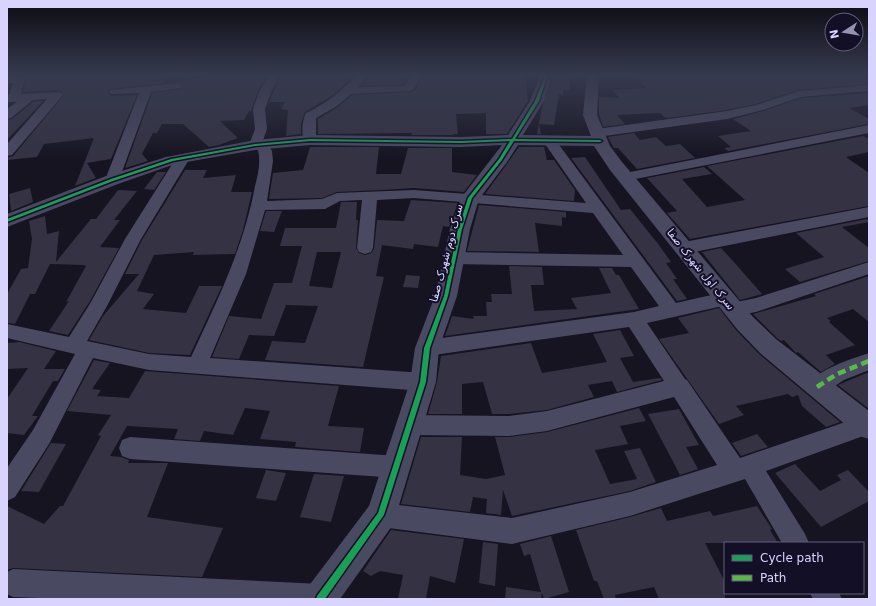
<svg xmlns="http://www.w3.org/2000/svg" width="876" height="606" font-family="'DejaVu Sans','Noto Sans Arabic',sans-serif">
	<style>
		.building { fill: #343243; fill-rule: evenodd }
		.lines { fill: none; stroke-linecap: round; stroke-linejoin: round }
		.minor { fill: #4a4962; fill-rule: evenodd }
		.tertiary { fill: #4a4962; fill-rule: evenodd }
		.quiet { stroke: #58b947; stroke-width: 4.5; stroke-dasharray: 8 4.5; stroke-linecap: butt }
		.cycleway-casing { stroke: #130f26; stroke-width: 3 }
		.cycleway { fill: #1a9f57; fill-rule: evenodd }
		.labels { text-anchor: middle; stroke-width: 4; stroke-linejoin: round; paint-order: stroke }
		.street-label { font-size: 11px; fill: #d9d4ff; stroke: #130f26 }
	</style>
	<rect width="100%" height="100%" fill="#161421"/>
	<path class="building" d="M16 74H167L165 83 206 77 207 74H268L258 91 251 111H249L244 120 220 121 238 138 219 145 209 147 183 124H162L157 133H153L142 154 148 161 125 168 152 93 181 89 183 86 177 82 110 89 108 92 111 96 137 95 111 159 87 163 96 178 75 186 94 138 44 144 37 157 7 160 9 157 13 156 64 95 62 92 57 90 23 92 26 78 24 76Z
		M308 74H356L333 95 305 112 301 123V134L286 136 288 110 281 109 285 102H269L281 75Z
		M370 74H410L403 85H361Z
		M423 74H525L528 101 507 134H486V113L456 114 458 134H453V135H411L412 133 318 134V119L338 107 352 95 411 92 415 90Z
		M554 74H570V90H563V95L559 94 554 125 539 124 541 134H537L542 107Z
		M634 74H869V84L799 90 756 104 727 110 668 118 664 117 660 113 617 115 625 124 603 127 599 114V97L619 98 613 90 646 88Z
		M869 93V105L849 108 869 119V124L728 151 724 148 731 147 718 136 751 131 733 119 763 111 801 98Z
		M34 101H43L7 140V120L12 119Z
		M634 133 640 140 656 137 666 146 680 144 695 158 637 169 618 148H614L608 137Z
		M863 136 869 139V152L846 157 869 173V206L690 239 667 213 677 211 647 178 704 167 712 174 682 179 707 207 745 200 707 166Z
		M310 147H379L376 174H401L408 148H452V172L477 175 464 192 414 188 382 190 337 192 322 198 269 199 273 173 303 170Z
		M519 147H544L547 160H554L575 190 574 201 485 194Z
		M585 157 621 210 630 209 659 245 671 262 666 263 677 279H673L687 299 677 301 571 158Z
		M185 170H207L203 178 236 175 231 192H252L243 230 235 254 193 255 194 252 154 255 137 291 154 294 143 309 186 313 199 286H222L190 355 149 353 89 340 103 316 139 274H125L142 240Z
		M157 172H166L154 190 144 189Z
		M30 188 33 202 11 211 9 194Z
		M118 190 137 191 114 220H120L100 247 119 248 90 301 68 335 49 331 69 301 66 302 86 266 83 265 50 264 35 294H30L15 324 7 323V294L21 269 28 268 32 239 29 221 45 216 47 234 59 231 56 262 91 219H96Z
		M411 200 458 203 449 227 443 226 438 247 414 244 413 249 382 245 376 276 384 277 363 367 265 360 272 341 305 343 318 306 286 305 274 336 249 335 239 359 212 357 229 316 261 319 274 283H292L302 246H280L285 228H336L341 202H357L356 220H358L356 248 359 253 365 255 371 253 374 249 377 220 404 221ZM317 252H341L332 288 309 286Z
		M479 205 566 212V218L562 217V226L535 223 539 252 467 251Z
		M266 211H282L274 232 260 231Z
		M867 219 869 222 842 227 869 248V261L800 282 785 269 824 257 796 233Z
		M721 248 733 261 762 294 740 300 702 252Z
		M509 266 542 267 544 285H531L534 311 577 309 571 298 611 293 599 268H612L616 275H619L639 309 445 336 452 316 474 319 473 316H487L486 302H492L491 294H512Z
		M406 275 420 276 418 288 403 287Z
		M869 276V322L853 309 827 318 831 321 829 322 855 345 826 355 835 364 821 372 798 352 796 353 784 340 781 341 777 338 753 314 816 296 814 294Z
		M719 308 736 330 759 354 840 422 826 427 802 406 798 395 792 397 788 394 736 406 744 415 719 424 659 339 689 333 678 318Z
		M620 330 634 356 620 358 633 382 660 378 662 380 617 392 612 381 588 385 594 397 547 410 509 414H492L483 382 462 384V414H428L437 382 441 356 531 343 542 373 607 362 593 334Z
		M19 342 56 351 44 369H65L58 381H53L32 416H38L24 435 7 433V399L28 368 7 369V343Z
		M94 360 110 363 92 389 101 390 97 396 129 398 145 371 339 386 328 426 364 428 360 452 295 447 296 442 260 439 270 411 245 408 233 435 204 431 200 441 174 439 178 429 127 426 110 456 121 457 129 460 128 463H168L147 517 223 528 202 577 13 568 7 570V506L44 524 60 506H63L101 436 98 435 111 415 67 411Z
		M869 372V409L838 385Z
		M639 408 646 421 620 426 628 444 595 450 610 484 637 479 624 451 640 448 656 482 630 491 512 516 503 490 501 515 486 513 487 499 473 497 470 512 401 504 421 437H462L460 475 486 479 505 475 495 437H509L547 432Z
		M679 409 699 445 686 447 698 469 680 475 648 414Z
		M757 434 768 447 741 456 732 443Z
		M51 443 66 444 39 492 21 491Z
		M795 464 820 491 841 480 837 475 848 470 869 492V501L821 527 775 473Z
		M266 470 286 473 276 501 256 498Z
		M314 474 344 476 331 522 300 517Z
		M757 506 772 529 770 530 778 543H705L725 582V599H659L654 587 615 595 616 599H604L597 581H594L576 530 630 517 661 508 667 521 710 511 713 516Z
		M391 530 464 539 455 583 430 576 426 599H398L403 575 380 571 371 576 363 571Z
		M551 536 569 592 544 599 542 593 541 599H505L506 587 541 592 530 554 524 556 520 544Z
		M483 542 498 544 495 586 479 583Z"/>
	<g class="lines">
		<path class="minor" d="M7 74H15V76L24 77 25 79 21 94 57 92 61 93 63 95 12 155 7 156V144L47 99 33 100 11 118 7 119V109L17 102H7V96L9 95 13 83H7Z
			M270 74H280L271 92 265 109 267 129 262 143 268 145 272 151 273 161 267 201 322 199 337 193 414 190 586 203 543 141 544 138H554L676 303 725 292 731 294 734 299 732 303 756 298 869 262V274L756 312 734 316 728 314 725 309 727 305 647 323 685 379 687 380 740 458 866 415 869 416V434L766 471 805 534 809 543H782L745 479 630 516 512 544 381 527 372 524 369 515 372 506 381 503 512 518 630 492 717 465 674 397 547 431 509 436 409 435 401 432 398 425 401 418 409 415 509 416 547 411 664 381 629 327 427 356 420 354 417 348 420 342 427 340 634 312 659 306 631 267 454 264 448 262 446 258 448 254 454 252 623 255 593 213 414 198 377 200 373 248 371 252 365 254 359 252 357 248 362 200 340 201 325 209 265 210 246 274 210 358 423 373 430 376 433 382 430 388 423 391 149 370 93 358 49 444 15 497 7 501V468L33 430 75 354 7 338V324L69 337 91 302 125 239 176 158 178 155H188L190 158 141 239 107 306 87 341 149 354 191 357C217 301 244 247 255 186 258 175 261 162 258 150L250 148 249 145 255 129 253 109 259 92Z
			M358 74H369L358 87 404 86 412 74H422L414 89 410 91 351 94 337 106 316 118V140L315 143H305C301 136 302 120 306 113 326 104 343 90 358 74Z
			M177 83 182 86 181 88 151 92 119 180 117 183 112 184 107 183 105 180 139 93 111 94 109 92 111 90Z
			M869 85V91L801 97 763 110 727 119 597 137 593 136 591 133 593 130 597 129 727 111 756 105 799 91Z
			M869 125V133L625 181 620 180 618 177 620 174 625 173Z
			M869 207V217L684 254 678 252 676 248 678 244 684 242Z
			M869 353V370L844 380 824 393 817 396 810 393 807 387C815 370 851 359 869 353Z
			M130 437 397 456 405 459 409 467 405 475 397 478 130 459 122 456 119 448 122 440Z
			M13 569 321 584 331 588 335 598 63 599 13 597 7 594V572Z
			M810 593H839L842 599H813Z"/>
		<path class="tertiary" d="M541 74H553L544 101 523 135 591 136 583 115 587 74H599L597 115 610 146 622 162 753 317 776 339 869 411V439L859 436 760 353 737 329 610 170 594 146 518 145 507 162 479 199 470 229 457 296 439 348 436 382 396 515 392 526 340 599H303L308 587 369 506 410 382 415 348 435 296 450 229 461 198 502 145 461 147 310 145 255 150 175 164 118 184 7 227V214L106 176 166 157 255 140 310 135 461 137 508 135 530 101Z"/>
		<path class="quiet" d="M817 387 837 374 869 361"/>
		<defs>
			<path id="cycleway" d="M546 74H548L539 101 515 139 600 140 602 141 600 142 514 141 502 160 472 198 462 229 448 296 430 348 426 382 384 515 325 599H316L317 596 378 513 420 382 424 348 444 296 458 229 468 198 499 159 510 141 461 143 310 141 255 146 173 161 113 181 7 222V219L111 179 171 159 255 144 310 139 461 141 512 139 535 101Z"/>
		</defs>
		<use href="#cycleway" class="cycleway-casing"/>
		<use href="#cycleway" class="cycleway"/>
	</g>
	<linearGradient id="sky" x2="0" y2="1"><stop stop-color="#0c0b12"/><stop offset="0.47" stop-color="#363a4e"/><stop offset="1" stop-color="#363a4e" stop-opacity="0"/></linearGradient>
	<rect width="876" height="159" fill="url(#sky)"/>
	<g class="labels">
		<g class="street-label">
			<text transform="translate(446 253) rotate(-75)" y="4">سرک دوم شهرک صفا</text>
			<text transform="translate(701 269) rotate(51)" y="4">سرک اول شهرک صفا</text>
		</g>
	</g>
	<rect width="876" height="606" fill="none" stroke="#d9d4ff" stroke-width="16"/>
	<rect x="724" y="542" width="140" height="52" fill="#130f26" stroke="#625e7d"/>
	<rect x="732" y="555" width="20" height="6" fill="#1a9f57" stroke="#625e7d"/>
	<text x="760" y="562" font-size="12" fill="#d9d4ff">Cycle path</text>
	<rect x="732" y="575" width="20" height="6" fill="#58b947" stroke="#625e7d"/>
	<text x="760" y="582" font-size="12" fill="#d9d4ff">Path</text>
	<g transform="translate(844 32) rotate(258)"><circle r="19" fill="#130f26" stroke="#625e7d"/>
	<path d="M0-3L7 15L0 10L-7 15Z" fill="#9591b1"/>
	<text y="-6" font-size="11" font-weight="bold" text-anchor="middle" fill="#d9d4ff">N</text>
	</g>
</svg>
